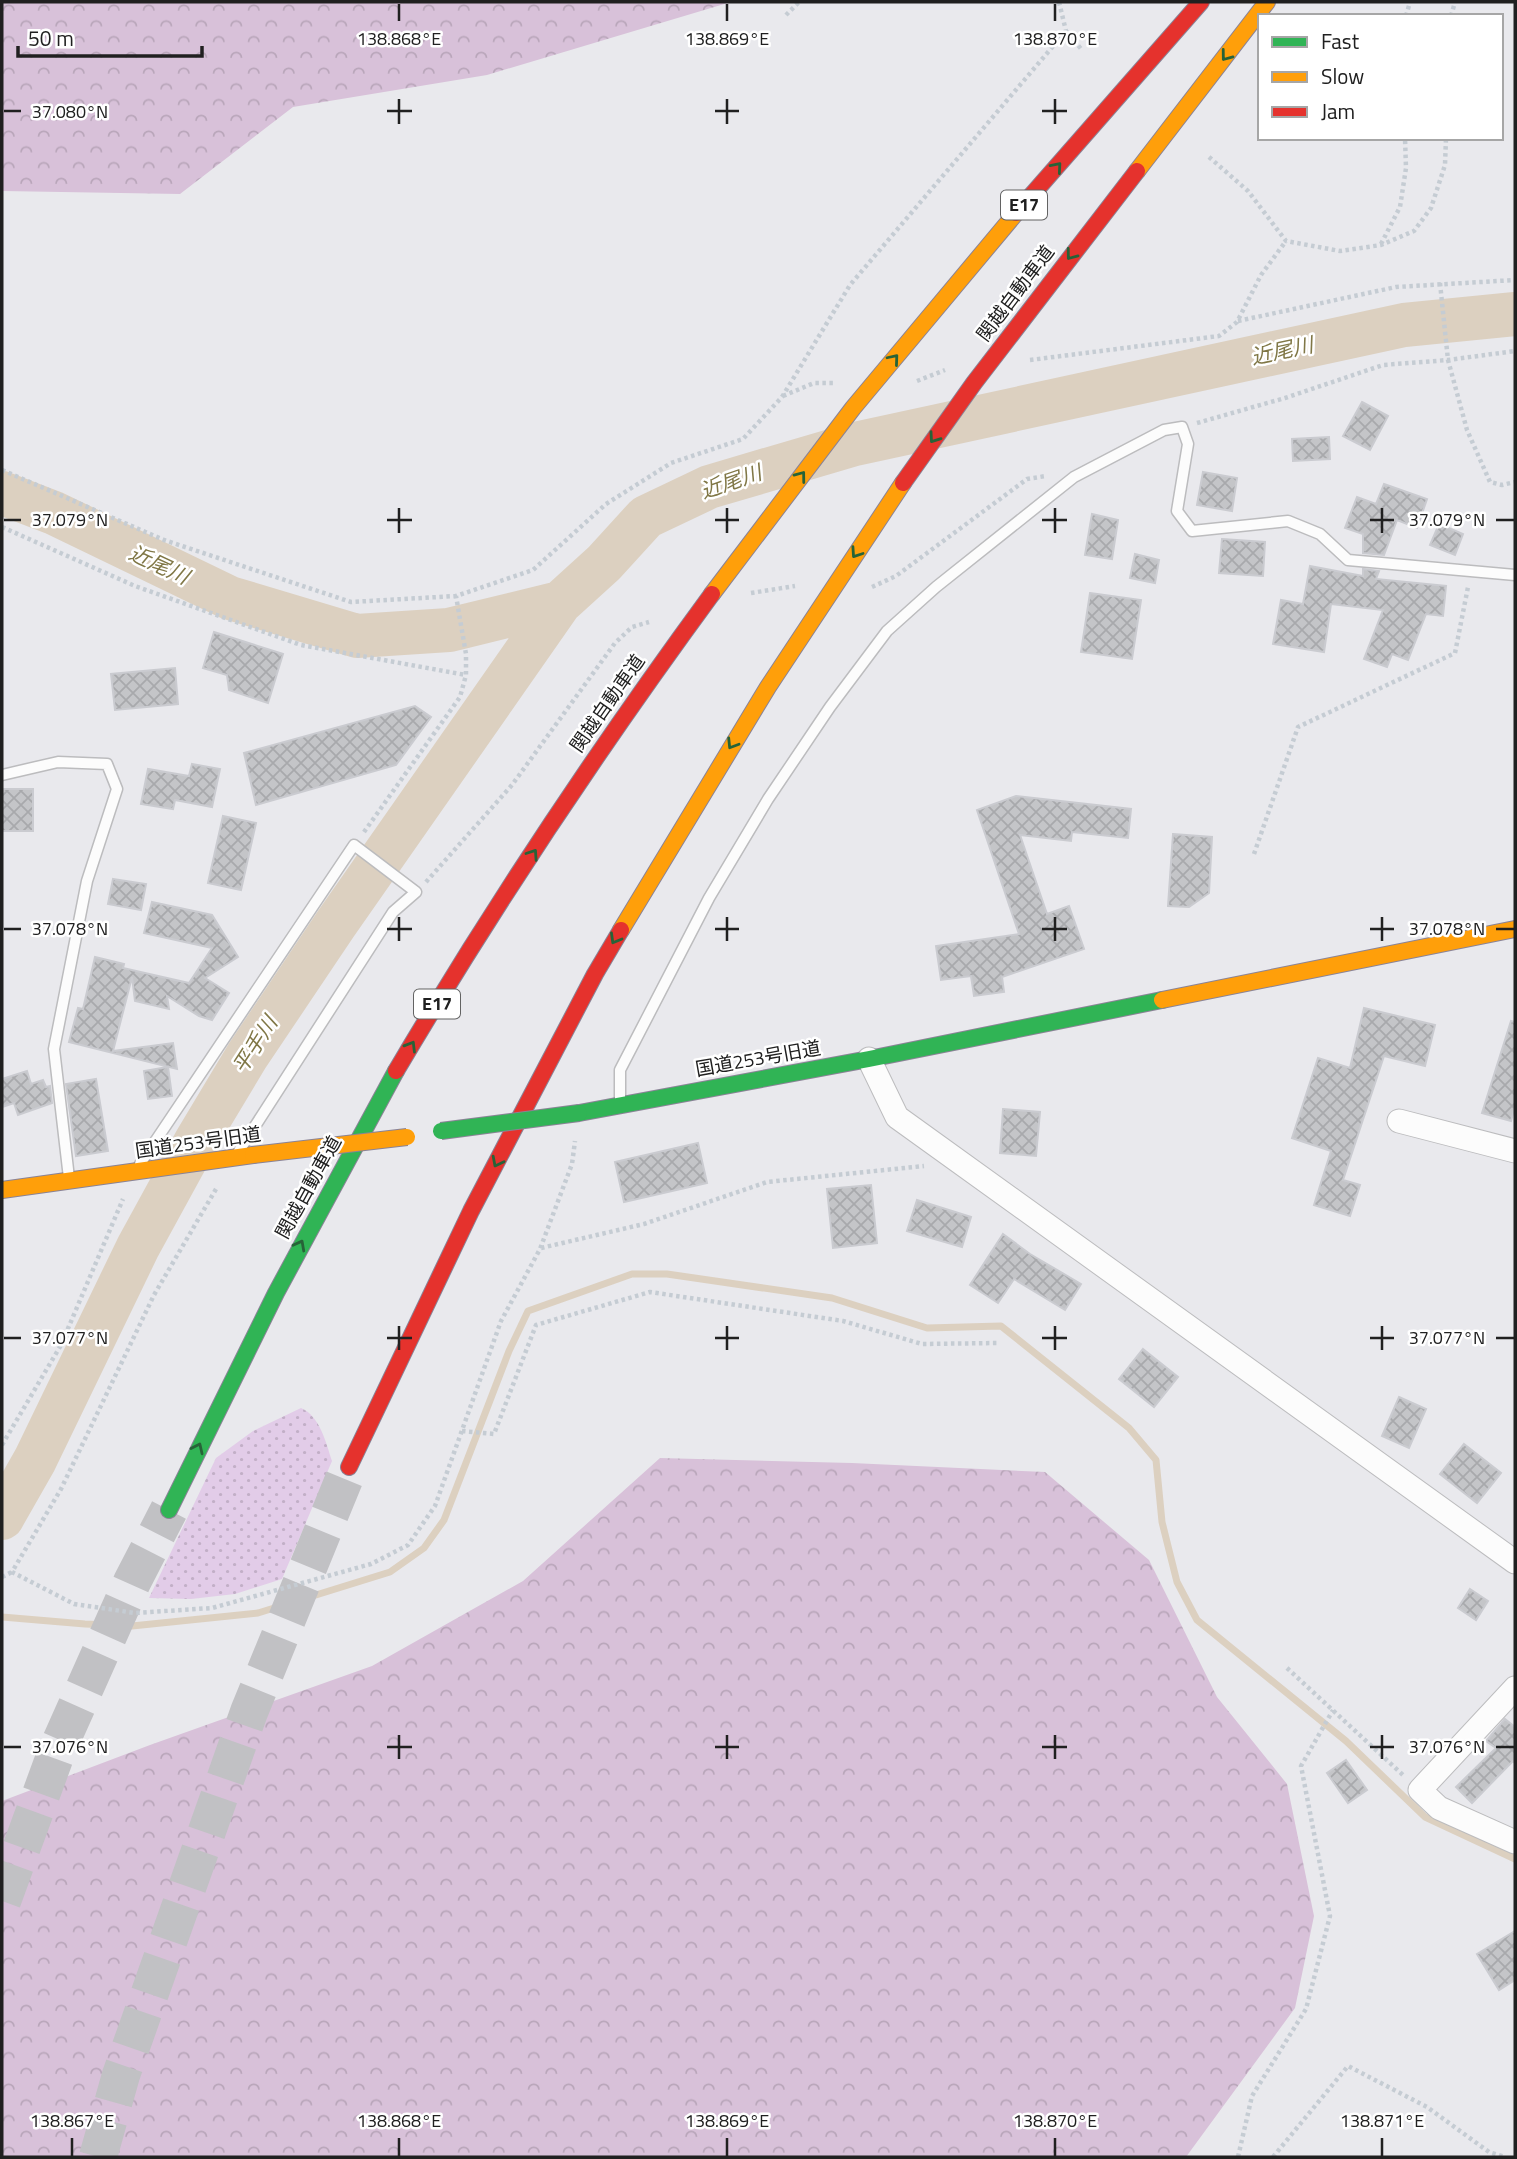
<svg xmlns="http://www.w3.org/2000/svg" width="1517" height="2159" font-family="'Titillium Web','Noto Sans JP',sans-serif">
	<style>
		.grass { fill: url(#grass-dots) }
		.forest { fill: url(#forest-crowns) }
		.lines { fill: none; stroke-linecap: round; stroke-linejoin: round }
		.stream { stroke: #dcd0c0; stroke-width: 7 }
		.river { stroke: #dcd0c0; stroke-width: 44 }
		.building { fill: url(#building-cross-hatch); stroke: #cacbd0; stroke-width: 2 }
		.highway-tunnel { stroke: #c1c1c4; stroke-width: 38; stroke-dasharray: 38 19; stroke-linecap: butt }
		.lane-casing { stroke: #bcbcbe; stroke-width: 13 }
		.street-casing { stroke: #bcbcbe; stroke-width: 25 }
		.fast-casing { stroke: #8a8396; stroke-width: 18 }
		.slow-casing { stroke: #8a8396; stroke-width: 18 }
		.jam-casing { stroke: #8a8396; stroke-width: 18 }
		.path { stroke: #c5ccd3; stroke-width: 4.5; stroke-dasharray: 3.5 3.5; stroke-linecap: butt }
		.lane { stroke: #fcfcfc; stroke-width: 10 }
		.street { stroke: #fcfcfc; stroke-width: 23 }
		.fast { stroke: #30b455; stroke-width: 16 }
		.slow { stroke: #ff9f0a; stroke-width: 16 }
		.jam { stroke: #e5322d; stroke-width: 16 }
		.fast-bridge-casing { stroke: #8a8396; stroke-width: 18; stroke-linecap: butt }
		.slow-bridge-casing { stroke: #8a8396; stroke-width: 18; stroke-linecap: butt }
		.fast-bridge { stroke: #30b455; stroke-width: 16 }
		.slow-bridge { stroke: #ff9f0a; stroke-width: 16 }
		.oneway { stroke: #276338 }
		.ticks { fill: none; stroke: #202020; stroke-width: 2.5 }
		.labels { text-anchor: middle; stroke-width: 5; stroke-linejoin: round; paint-order: stroke }
		.shield { fill: #fff; stroke: #636363; stroke-width: 2 }
		.shield-label { font-size: 18px; font-weight: bold; fill: #202020 }
		.street-label { font-size: 19px; fill: #202020; stroke: #fff }
		.water-label { font-size: 21px; font-style: italic; fill: #807746; stroke: #fff }
		.ticks-label { font-size: 18px; text-anchor: middle; fill: #202020; stroke: #fff; stroke-width: 5; stroke-linejoin: round; paint-order: stroke }
	</style>
	<defs>
		<pattern id="grass-dots" width="8" height="8" patternUnits="userSpaceOnUse" patternTransform="scale(1.75)"><rect width="8" height="8" fill="#e2cce8"/><path d="M2 2h.1M6 6h.1" fill="none" stroke="#c2afc7" stroke-width="1.8" stroke-linecap="round"/></pattern>
		<pattern id="forest-crowns" width="20" height="18" patternUnits="userSpaceOnUse" patternTransform="scale(1.75)"><rect width="20" height="18" fill="#d8c1d9"/><path d="M2 6a3 3 0 1 1 6 0M12 15a3 3 0 1 1 6 0" fill="none" stroke="#b9a6ba"/></pattern>
		<pattern id="building-cross-hatch" width="8" height="8" patternUnits="userSpaceOnUse" patternTransform="scale(1.75)"><rect width="8" height="8" fill="#c4c5c8"/><path d="M0 0l8 8M0 8l8-8" fill="none" stroke="#a8a9ac"/></pattern>
	</defs>
	<rect width="100%" height="100%" fill="#e9e9ed"/>
	<path class="grass" d="M301 1408C320 1416 326 1443 332 1461L282 1579 235 1594 191 1599 149 1598 216 1458 253 1431Z"/>
	<path class="forest" d="M2 2H731L487 75 293 107 180 194 2 191Z
		M660 1458 852 1463 1045 1472 1149 1560 1217 1697 1287 1784 1314 1916 1295 2008 1186 2157H2V1801L150 1745 372 1666 523 1581Z"/>
	<g class="lines">
		<path class="stream" d="M2 1617 85 1624 132 1626 258 1613 390 1572 424 1548 444 1520 509 1351 528 1311 632 1274H667L832 1298 927 1328 1001 1326 1129 1428 1156 1460 1162 1522 1177 1582 1197 1620 1346 1741 1425 1817 1515 1859"/>
		<path class="river" d="M2 493 54 513 230 598 357 636 449 630 560 603 604 563 646 517 709 487 855 444 1404 325 1515 314
			M2 1518 35 1460 138 1247 196 1141 247 1056 335 925 560 603"/>
	</g>
	<path class="building" d="M1362 402 1388 416 1370 450 1343 436Z
		M1329 437 1330 459 1293 461 1292 439Z
		M1203 472 1237 478 1232 511 1197 505Z
		M1384 484 1427 499 1417 528 1397 520 1384 555 1363 553V534L1345 528 1357 497 1376 504Z
		M1092 514 1118 520 1112 559 1085 555Z
		M1439 524 1463 534 1455 555 1430 545Z
		M1222 539 1265 542 1263 576 1219 573Z
		M1135 554 1159 560 1155 583 1130 578Z
		M1310 566 1363 576V569L1379 571 1376 579 1446 586 1443 616 1426 614 1408 660 1392 654 1387 667 1364 659 1383 610 1331 604 1324 652 1273 644 1281 600 1303 604Z
		M1090 593 1141 600 1132 659 1081 652Z
		M214 632 283 654 268 703 229 690 227 675 203 668Z
		M175 668 178 704 115 710 111 674Z
		M415 706 431 717 396 765 256 805 244 753Z
		M192 764 220 769 212 807 175 800 173 809 141 804 148 769 189 776Z
		M2 789H33V831H2Z
		M1016 796 1131 809 1128 838 1072 832 1071 841 1020 835 1047 914 1069 906 1084 949 1002 977 1004 992 974 996 971 976 941 980 936 946 1019 934 977 810Z
		M223 816 256 823 241 890 208 883Z
		M1173 834 1212 837 1209 893 1189 907 1168 906Z
		M113 879 146 884 141 910 108 904Z
		M152 902 212 915 238 957 205 978 229 993 212 1020 199 1016 167 996 169 1009 135 1001 132 977 113 1051 173 1043 177 1069 69 1042 78 1008 83 1009 95 957 124 964 123 968 189 983 212 948 144 933Z
		M1364 1008 1435 1025 1425 1066 1384 1056 1343 1180 1360 1185 1350 1216 1314 1205 1331 1151 1292 1138 1318 1058 1350 1068Z
		M1511 1021 1515 1022V1106L1511 1121 1482 1113Z
		M168 1067 172 1096 148 1099 144 1071Z
		M27 1071 31 1084 43 1080 46 1087 50 1086 52 1103 18 1115 14 1103 2 1107V1079Z
		M96 1079 108 1151 76 1156 66 1084Z
		M1003 1109 1040 1112 1036 1156 1000 1153Z
		M698 1143 707 1183 624 1202 615 1162Z
		M871 1185 877 1243 833 1248 827 1189Z
		M917 1200 971 1217 962 1247 907 1231Z
		M1003 1234 1030 1254 1081 1284 1065 1310 1014 1279 998 1303 970 1285Z
		M1143 1349 1178 1377 1154 1407 1119 1379Z
		M1399 1397 1426 1409 1409 1448 1382 1436Z
		M1464 1444 1501 1473 1477 1503 1440 1474Z
		M1470 1589 1488 1601 1476 1620 1458 1608Z
		M1505 1719 1515 1727V1763L1513 1761 1472 1803 1456 1787 1496 1748 1486 1741Z
		M1346 1760 1367 1790 1348 1803 1327 1773Z
		M1515 1931V1980L1499 1990 1477 1954Z"/>
	<g class="lines">
		<path class="highway-tunnel" d="M2 1901 58 1748 132 1582 169 1510
			M98 2157 121 2075 249 1712 349 1467"/>
		<defs>
			<path id="lane" d="M2 775 58 762 107 764 117 789 87 881 54 1049 69 1178
				M620 1103V1070L709 898 768 799 830 707 887 631 936 587 1074 477 1164 430 1182 427 1188 444 1177 511 1192 531 1288 521 1320 534 1348 560 1515 575
				M140 1164 354 845 416 892 393 912 239 1151"/>
			<path id="street" d="M869 1059 897 1117 1515 1562
				M1399 1121 1515 1151
				M1515 1688 1420 1790 1439 1808 1515 1842"/>
			<path id="fast" d="M579 1113 869 1059 1162 1000
				M169 1510 276 1293 396 1071"/>
			<path id="slow" d="M1137 171 1267 2
				M712 594 853 408 1016 213
				M621 930 768 687 903 483
				M1162 1000 1515 929
				M2 1190 253 1155"/>
			<path id="jam" d="M1016 213 1201 2
				M903 483 974 383 1137 171
				M396 1071C493 907 599 748 712 594
				M349 1467 471 1211 595 974 621 930"/>
		</defs>
		<use href="#lane" class="lane-casing"/>
		<use href="#street" class="street-casing"/>
		<use href="#fast" class="fast-casing"/>
		<use href="#slow" class="slow-casing"/>
		<use href="#jam" class="jam-casing"/>
		<path class="path" d="M1059 2 1066 31 1082 50
			M786 15 799 2
			M1406 16 1410 2
			M1451 16 1455 2
			M1209 157 1248 191 1286 241 1340 251 1381 245 1414 231 1431 208 1445 165 1446 138
			M1381 244 1400 207 1406 168 1405 138
			M1440 283 1448 360 1467 430 1490 482 1502 485 1515 482
			M1238 321 1396 287 1515 280
			M1030 360 1219 336 1237 322 1261 275 1286 241
			M917 381 945 370
			M783 396 814 383H834
			M1197 423 1285 398 1383 365 1448 360 1515 351
			M2 470 164 540 351 602 456 596
			M2 527 135 586 301 645 466 675
			M872 587 896 576 1027 479 1046 476
			M751 593 795 586
			M364 832 460 697 466 675V654L456 596 533 570 606 504 671 463 743 439 782 397 850 285 1066 31
			M1254 854 1298 727 1455 653 1468 587
			M426 882 512 785 615 643 632 627 649 622
			M216 1189 154 1295 61 1489 12 1572 74 1604 135 1613 212 1608 371 1564 408 1545 435 1506 501 1321 540 1249 572 1164 575 1141
			M541 1248 644 1224 767 1182 924 1166
			M462 1431 494 1434 536 1325 650 1292 843 1321 922 1344 999 1343
			M2 1445 61 1345 123 1199
			M2 1577 12 1572
			M1287 1668 1403 1775
			M1238 2157 1252 2096 1306 2009 1330 1916 1301 1766 1333 1710
			M1273 2157 1348 2066 1427 2107 1489 2152 1505 2157"/>
		<use href="#lane" class="lane"/>
		<use href="#street" class="street"/>
		<use href="#fast" class="fast"/>
		<use href="#slow" class="slow"/>
		<use href="#jam" class="jam"/>
		<defs>
			<path id="fast-bridge" d="M441 1131 579 1113"/>
			<path id="slow-bridge" d="M253 1155 407 1137"/>
		</defs>
		<use href="#fast-bridge" class="fast-bridge-casing"/>
		<use href="#slow-bridge" class="slow-bridge-casing"/>
		<use href="#fast-bridge" class="fast-bridge"/>
		<use href="#slow-bridge" class="slow-bridge"/>
	</g>
	<defs><path id="oneway-chevron" d="M-2-3.5L2.5 0L-2 3.5" fill="none" stroke-width="1.6" stroke-linecap="round" stroke-linejoin="round" transform="scale(1.75)"/></defs>
	<g class="oneway">
		<use href="#oneway-chevron" transform="translate(1226 56) rotate(127)"/>
		<use href="#oneway-chevron" transform="translate(1057 167) rotate(-49)"/>
		<use href="#oneway-chevron" transform="translate(1071 255) rotate(127)"/>
		<use href="#oneway-chevron" transform="translate(894 359) rotate(-50)"/>
		<use href="#oneway-chevron" transform="translate(934 438) rotate(125)"/>
		<use href="#oneway-chevron" transform="translate(801 476) rotate(-53)"/>
		<use href="#oneway-chevron" transform="translate(856 553) rotate(124)"/>
		<use href="#oneway-chevron" transform="translate(732 744) rotate(122)"/>
		<use href="#oneway-chevron" transform="translate(533 854) rotate(-56)"/>
		<use href="#oneway-chevron" transform="translate(615 939) rotate(120)"/>
		<use href="#oneway-chevron" transform="translate(411 1046) rotate(-59)"/>
		<use href="#oneway-chevron" transform="translate(497 1162) rotate(117)"/>
		<use href="#oneway-chevron" transform="translate(300 1245) rotate(-62)"/>
		<use href="#oneway-chevron" transform="translate(198 1448) rotate(-65)"/>
	</g>
	<path class="ticks" d="M399 4V21M727 4V21M1055 4V21M399 99V124M727 99V124M1055 99V124M4 111H21M387 111H412M715 111H739M1042 111H1067M399 508V533M727 508V533M1055 508V533M1382 508V533M4 520H21M387 520H412M715 520H739M1042 520H1067M1370 520H1394M1496 520H1514M399 917V941M727 917V941M1055 917V941M1382 917V941M4 929H21M387 929H412M715 929H739M1042 929H1067M1370 929H1394M1496 929H1514M399 1326V1350M727 1326V1350M1055 1326V1350M1382 1326V1350M4 1338H21M387 1338H412M715 1338H739M1042 1338H1067M1370 1338H1394M1496 1338H1514M399 1735V1759M727 1735V1759M1055 1735V1759M1382 1735V1759M4 1747H21M387 1747H412M715 1747H739M1042 1747H1067M1370 1747H1394M1496 1747H1514M72 2138V2156M399 2138V2156M727 2138V2156M1055 2138V2156M1382 2138V2156"/>
	<g class="labels">
		<g class="shield">
			<rect x="1001" y="190.5" width="46" height="29" rx="5"/>
			<rect x="414" y="989.5" width="46" height="29" rx="5"/>
		</g>
		<g class="shield-label">
			<text x="1024" y="211">E17</text>
			<text x="437" y="1010">E17</text>
		</g>
		<g class="street-label">
			<text transform="translate(1015 293) rotate(-53)" y="7">関越自動車道</text>
			<text transform="translate(607 703) rotate(-55)" y="7">関越自動車道</text>
			<text transform="translate(758 1058) rotate(-10)" y="7">国道253号旧道</text>
			<text transform="translate(198 1142) rotate(-8)" y="7">国道253号旧道</text>
			<text transform="translate(308 1187) rotate(-61)" y="7">関越自動車道</text>
		</g>
		<g class="water-label">
			<text transform="translate(1282 351) rotate(-12)" y="7">近尾川</text>
			<text transform="translate(731 482) rotate(-19)" y="7">近尾川</text>
			<text transform="translate(159 565) rotate(25)" y="7">近尾川</text>
			<text transform="translate(255 1045) rotate(-57)" y="7">平手川</text>
		</g>
	</g>
	<g class="ticks-label">
		<text x="399" y="45">138.868°E</text>
		<text x="727" y="45">138.869°E</text>
		<text x="1055" y="45">138.870°E</text>
		<text x="70" y="118">37.080°N</text>
		<text x="70" y="526">37.079°N</text>
		<text x="1447" y="526">37.079°N</text>
		<text x="70" y="935">37.078°N</text>
		<text x="1447" y="935">37.078°N</text>
		<text x="70" y="1344">37.077°N</text>
		<text x="1447" y="1344">37.077°N</text>
		<text x="70" y="1753">37.076°N</text>
		<text x="1447" y="1753">37.076°N</text>
		<text x="72" y="2127">138.867°E</text>
		<text x="399" y="2127">138.868°E</text>
		<text x="727" y="2127">138.869°E</text>
		<text x="1055" y="2127">138.870°E</text>
		<text x="1382" y="2127">138.871°E</text>
	</g>
	<rect width="1517" height="2159" fill="none" stroke="#202020" stroke-width="7"/>
	<rect x="1258" y="14" width="245" height="126" fill="#ffffff" stroke="#a6a6a6" stroke-width="2"/>
	<rect x="1272" y="37" width="35" height="10" fill="#30b455" stroke="#a6a6a6" stroke-width="2"/>
	<text x="1321" y="49" font-size="21" fill="#202020">Fast</text>
	<rect x="1272" y="72" width="35" height="10" fill="#ff9f0a" stroke="#a6a6a6" stroke-width="2"/>
	<text x="1321" y="84" font-size="21" fill="#202020">Slow</text>
	<rect x="1272" y="107" width="35" height="10" fill="#e5322d" stroke="#a6a6a6" stroke-width="2"/>
	<text x="1321" y="119" font-size="21" fill="#202020">Jam</text>
	<path d="M18 46v10h184v-10" fill="none" stroke="#202020" stroke-width="3.5"/>
	<text x="28" y="46" font-size="21" fill="#202020" stroke="#ffffff" stroke-width="5" paint-order="stroke">50 m</text>
</svg>
